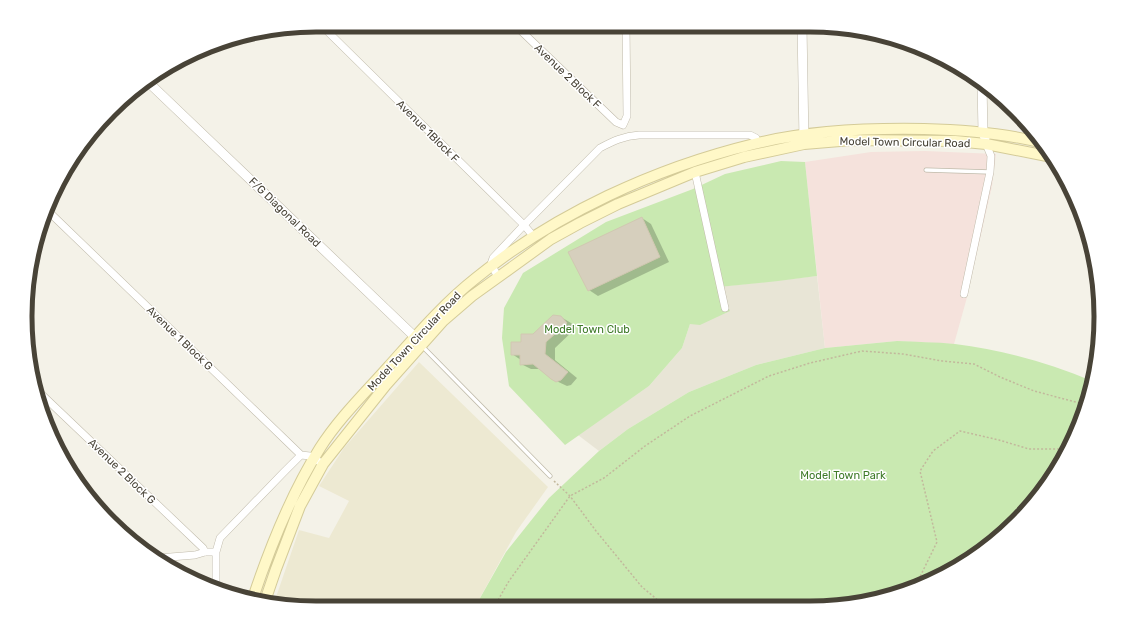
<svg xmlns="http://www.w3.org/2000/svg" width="1126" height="633" font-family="Rubik,sans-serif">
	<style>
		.residential { fill: #e8e5d6 }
		.education { fill: #ede9d2 }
		.medical { fill: #f5e2dc }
		.green { fill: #c9e9b1 }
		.shadow { fill: #0003 }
		.building { fill: #d6cfbd; stroke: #d1c8b1 }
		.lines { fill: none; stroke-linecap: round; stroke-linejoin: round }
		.service-casing { stroke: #c0bbab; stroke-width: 5 }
		.minor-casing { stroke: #c0bbab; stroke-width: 8 }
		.tertiary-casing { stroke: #c0bbab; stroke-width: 10 }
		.secondary-casing { stroke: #d4cb98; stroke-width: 12 }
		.path { stroke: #c2b89c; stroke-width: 1.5; stroke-dasharray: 2 2; stroke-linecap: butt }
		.service { stroke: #fff; stroke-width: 3.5 }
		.minor { stroke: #fff; stroke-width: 7 }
		.tertiary { stroke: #fff; stroke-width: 9 }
		.secondary { stroke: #fff8c8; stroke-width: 10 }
		.labels { text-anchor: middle; stroke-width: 3; stroke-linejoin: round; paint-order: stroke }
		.street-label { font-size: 11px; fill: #484337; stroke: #fff }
		.park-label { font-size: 11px; fill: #3f7b29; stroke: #fff }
		.rim { fill: none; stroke: #484337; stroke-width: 5 }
	</style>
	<rect width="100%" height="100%" fill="#f4f2e8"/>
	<path class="residential" d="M817 276 825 348 756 365 689 392 628 429 599 451 578 435 649 386 682 348 690 324 718 287Z"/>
	<path class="education" d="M419 362 548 487 516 532 475 607H298L274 603 299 530 329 538 349 501 319 486 344 448Z"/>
	<path class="medical" d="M925 151 996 154 992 186 966 301 954 344 897 341 825 348 805 162 871 152Z"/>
	<path class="green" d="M781 161 805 162 817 276 778 281 719 287 730 311 700 325 690 324 682 348 649 386 565 445 509 386 502 338 504 308 523 273 606 222 693 189 725 174Z
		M897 341C916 342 936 342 955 344 1002 350 1048 362 1092 381L1085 410 1062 462 1016 522 971 559 903 592 847 606 475 607 506 552 549 498 599 451 628 429 689 392 756 365 825 348Z"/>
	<path class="shadow" d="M642 218 651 224 669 262 598 296 589 290Z
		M561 317 571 323 576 328 555 348V360L577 378 571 385 567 386 552 379 540 369H531L521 364V360L512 354 522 343Z"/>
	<path class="building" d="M642 217 660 257 588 291 568 252Z
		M553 315 561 316 567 323 546 342 545 354 568 372 561 380 556 382 551 379 533 364 520 365V355H511V342H521V334H533Z"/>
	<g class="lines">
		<defs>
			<path id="service" d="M926 170 990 172
				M422 346 550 476"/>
			<path id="minor" d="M321 25 524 225 534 237
				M515 25 616 122 623 125
				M623 125 627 116 626 25
				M695 172 725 308
				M48 211 301 455 310 456 323 464
				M498 277 491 264 493 258 524 225 600 148C613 141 624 136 639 135H750L756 138V143
				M964 294 990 172 991 156 986 144
				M38 391 203 548 205 552
				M158 558 195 555 205 552H216
				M216 590V552L220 538 283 473 301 455"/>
			<path id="tertiary" d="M802 26 804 141
				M147 81 415 337 419 342
				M982 84 983 132 985 138"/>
			<path id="secondary" d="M253 598C270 547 291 494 320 448 339 418 365 393 388 367 416 336 443 304 476 278 555 214 655 168 754 144 809 130 868 128 924 129 964 130 1004 133 1043 143
				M265 601 276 569 300 506 323 464 386 385 443 321 472 296 551 239 580 223 618 204 695 172 744 157 804 144 852 140 955 141 986 144 1052 157"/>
		</defs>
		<use href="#service" class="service-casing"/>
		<use href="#minor" class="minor-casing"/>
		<use href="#tertiary" class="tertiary-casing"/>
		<use href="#secondary" class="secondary-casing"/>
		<path class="path" d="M554 481 570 496 596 531 642 587 665 606
			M915 587 937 542 920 471 933 451 960 431 999 440 1029 449H1061L1068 450
			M494 607 509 581 570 496 604 478 645 446 690 416 769 376 810 363 862 351 903 354 942 361 974 364 1000 377 1034 391 1087 405"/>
		<use href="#service" class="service"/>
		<use href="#minor" class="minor"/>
		<use href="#tertiary" class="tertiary"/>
		<use href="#secondary" class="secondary"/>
	</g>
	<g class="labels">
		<g class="street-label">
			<text transform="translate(568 76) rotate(44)" y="4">Avenue 2 Block F</text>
			<text transform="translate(428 131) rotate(45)" y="4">Avenue 1Block F</text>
			<text transform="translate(905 142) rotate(1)" y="4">Model Town Circular Road</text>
			<text transform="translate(285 212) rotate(44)" y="4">F/G Diagonal Road</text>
			<text transform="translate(180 338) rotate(44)" y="4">Avenue 1 Block G</text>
			<text transform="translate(414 341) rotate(-47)" y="4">Model Town Circular Road</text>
			<text transform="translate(122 471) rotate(44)" y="4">Avenue 2 Block G</text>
		</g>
		<g class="park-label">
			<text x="587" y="333">Model Town Club</text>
			<text x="843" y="479">Model Town Park</text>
		</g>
	</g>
	<path d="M0 0H1126V633H0ZM316 32H810A284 284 0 0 1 1094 316V317A284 284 0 0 1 810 601H316A284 284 0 0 1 32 317V316A284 284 0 0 1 316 32Z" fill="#fff" fill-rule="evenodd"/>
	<path class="rim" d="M316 32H810A284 284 0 0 1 1094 316V317A284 284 0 0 1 810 601H316A284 284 0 0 1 32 317V316A284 284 0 0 1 316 32Z"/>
</svg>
